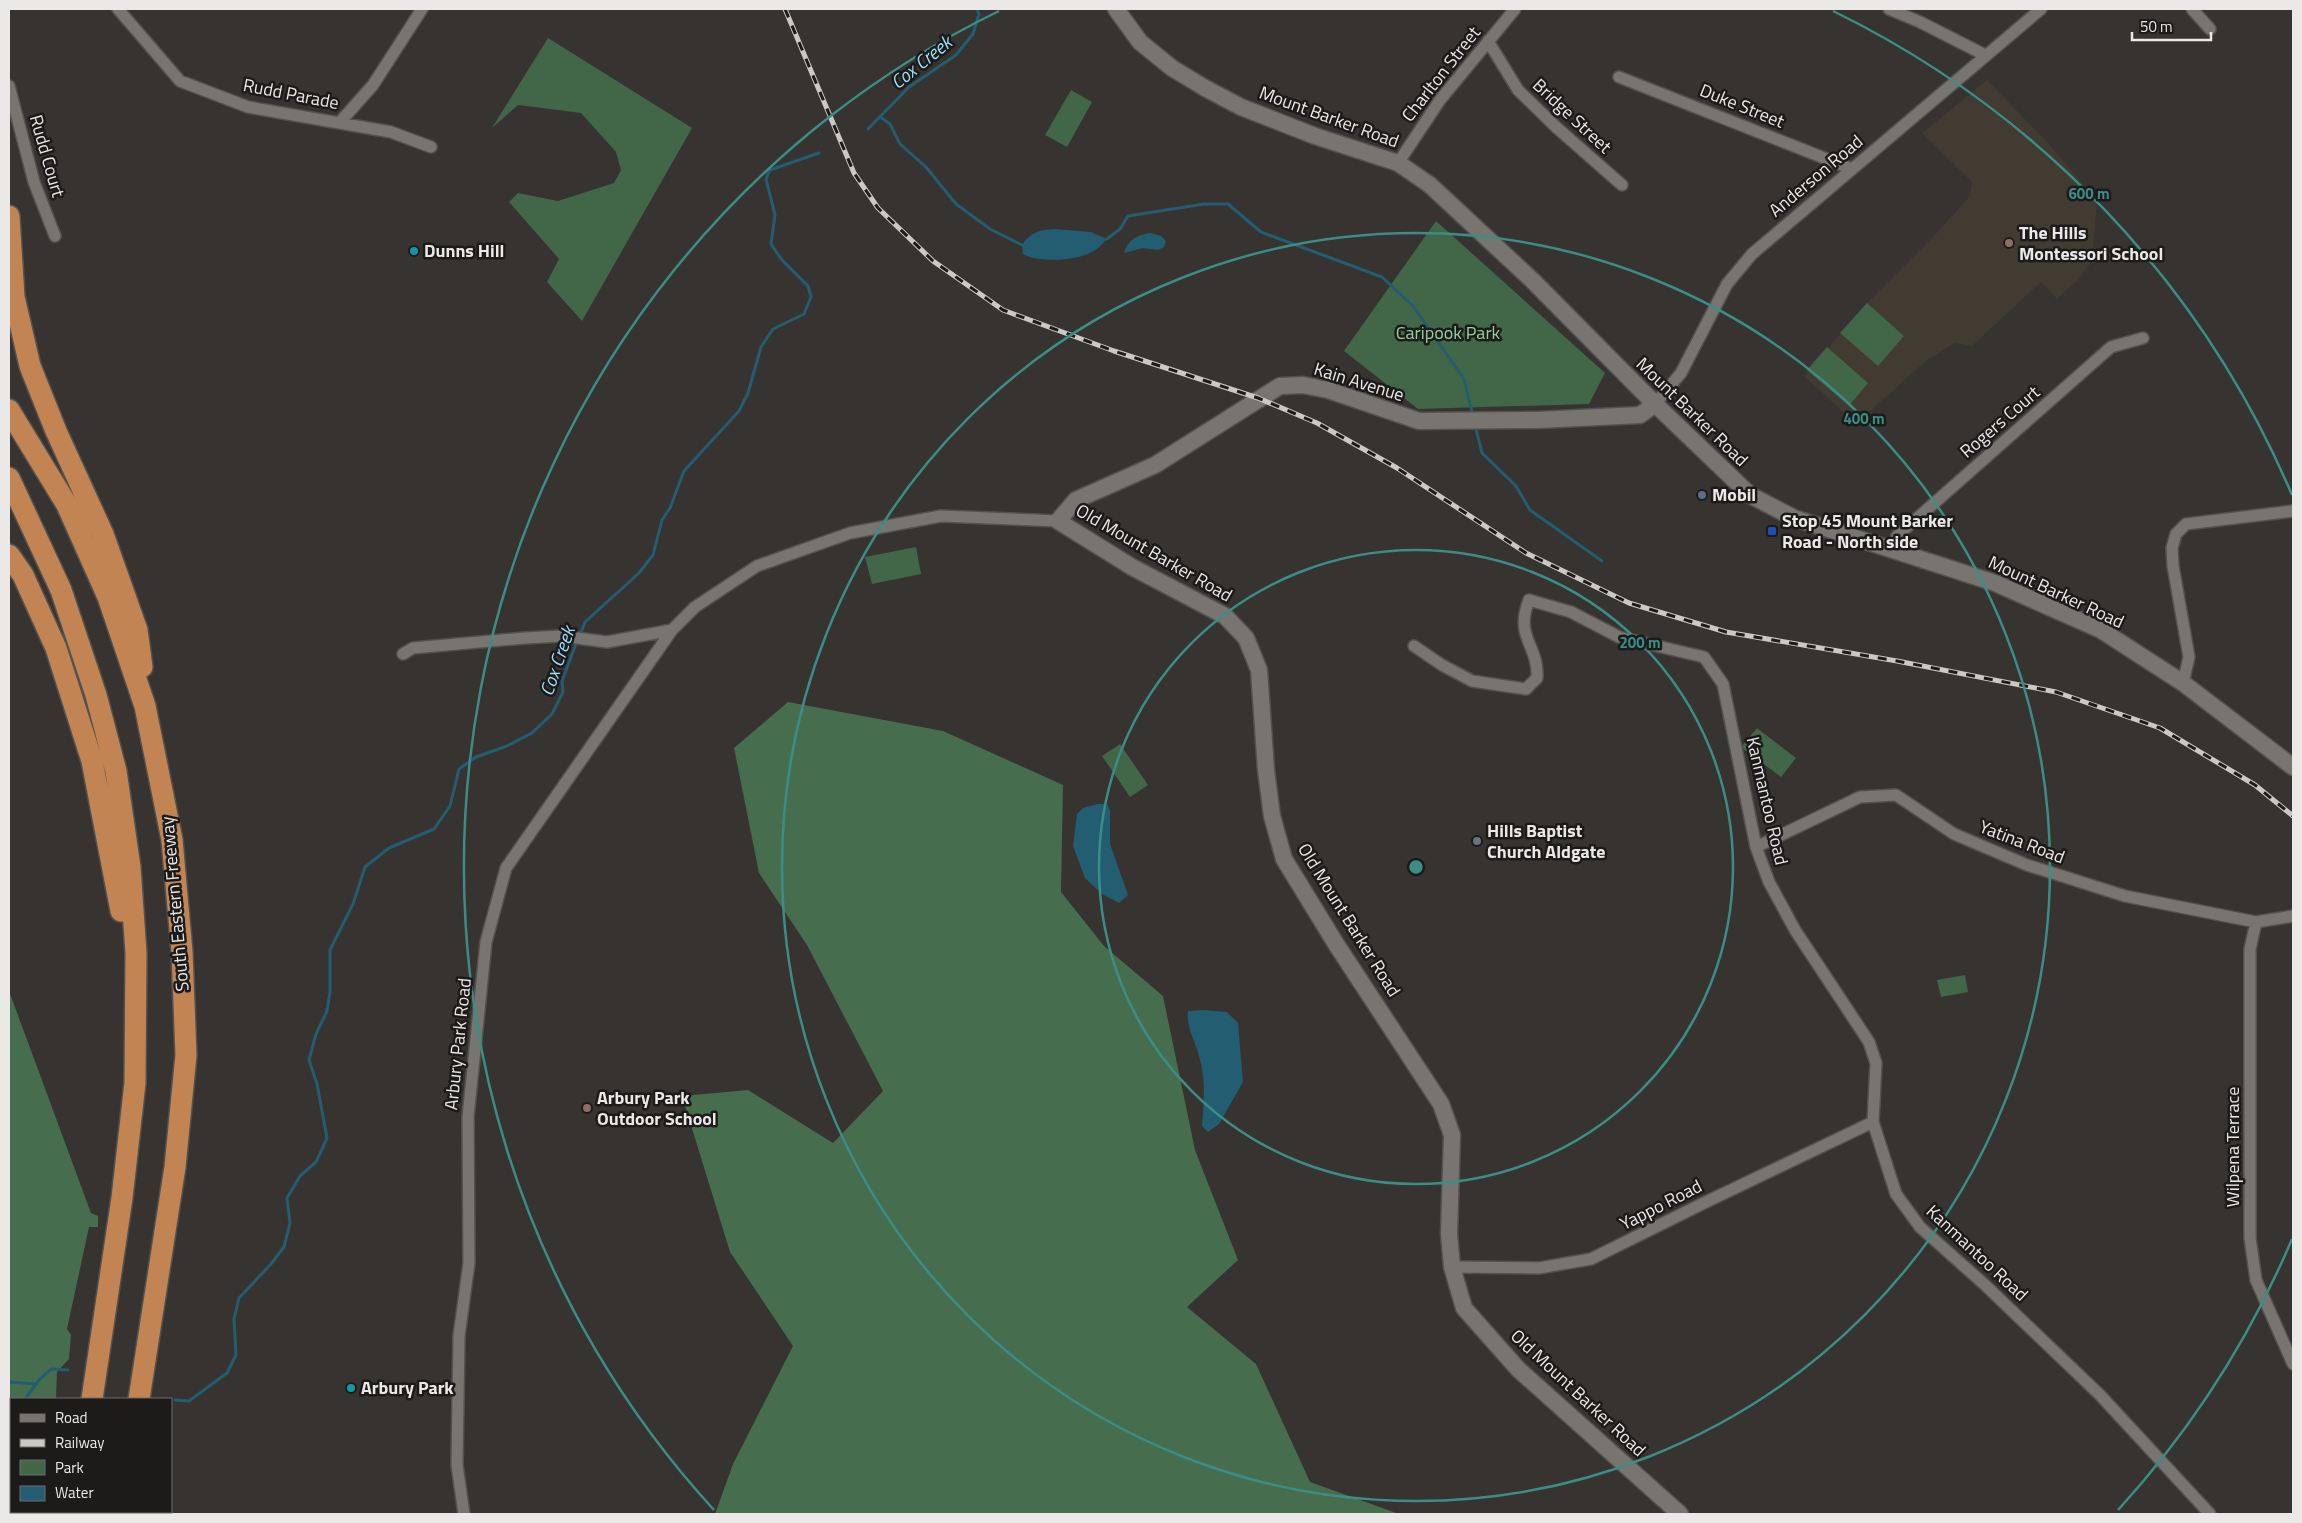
<svg xmlns="http://www.w3.org/2000/svg" width="2302" height="1523" font-family="'Titillium Web',sans-serif">
	<style>
		.built { fill: #413b32 }
		.green { fill: #416648 }
		.forest { fill: #466d4d }
		.water { fill: #235d71 }
		.lines { fill: none; stroke-linecap: round; stroke-linejoin: round }
		.stream { stroke: #235d71; stroke-width: 3 }
		.minor-casing { stroke: #53514e; stroke-width: 14 }
		.secondary-casing { stroke: #53514e; stroke-width: 19 }
		.motorway-casing { stroke: #53514e; stroke-width: 24 }
		.minor { stroke: #787571; stroke-width: 11 }
		.secondary { stroke: #787571; stroke-width: 16 }
		.motorway { stroke: #c18452; stroke-width: 21 }
		.rail-casing { stroke: #cbc9c6; stroke-width: 5 }
		.rail { stroke: #1c1b19; stroke-width: 3; stroke-dasharray: 9; stroke-linecap: butt }
		.ring { fill: none; stroke: #3b8d86; stroke-width: 2.5 }
		.education-dot { fill: #8d6e63; stroke: #1c1b19; stroke-width: 2 }
		.culture-dot { fill: #0f9aa8; stroke: #1c1b19; stroke-width: 2 }
		.service-dot { fill: #5c6f8a; stroke: #1c1b19; stroke-width: 2 }
		.transit-dot { fill: #1a4fb4; stroke: #1c1b19; stroke-width: 2 }
		.worship-dot { fill: #6b7280; stroke: #1c1b19; stroke-width: 2 }
		.labels { text-anchor: middle; stroke-width: 5; stroke-linejoin: round; paint-order: stroke }
		.street-label { font-size: 18px; fill: #ebe9e7; stroke: #1c1b19 }
		.poi-label { font-size: 18px; font-weight: bold; fill: #ebe9e7; stroke: #1c1b19; text-anchor: start }
		.park-label { font-size: 18px; fill: #92d19d; stroke: #1c1b19 }
		.water-label { font-size: 19px; font-style: italic; fill: #9adff9; stroke: #1c1b19 }
		.centre { fill: #3b8d86; stroke: #1c1b19; stroke-width: 2.5 }
		.ring-label { font-size: 15px; text-anchor: middle; font-weight: bold; fill: #3b8d86; stroke: #1c1b19; stroke-width: 5; stroke-linejoin: round; paint-order: stroke }
	</style>
	<rect width="100%" height="100%" fill="#363330"/>
	<path class="built" d="M1987 80 2047 142 2097 200 2092 261 2078 280 2057 299 2041 282 1972 346 1955 343 1927 360 1856 424 1804 376 1867 303 1931 239 1970 196 1972 182 1922 133Z"/>
	<path class="green" d="M548 38 692 128 582 321 547 282 559 259 509 202 518 193 558 201 614 183 621 170 616 152 581 113 518 105 492 128Z
		M1071 90 1092 102 1067 147 1045 135Z
		M1436 221 1605 373 1589 404 1418 409 1344 351Z
		M1867 303 1904 336 1878 366 1840 333Z
		M1827 347 1868 383 1849 406 1807 370Z
		M916 547 921 574 872 584 865 557Z
		M1757 728 1796 758 1781 777 1741 747Z
		M1120 744 1148 785 1130 797 1102 756Z
		M1965 975 1968 992 1941 997 1937 980Z"/>
	<path class="forest" d="M788 702 943 731 1063 785 1061 892 1104 946 1163 996 1195 1150 1238 1260 1187 1307 1256 1364 1310 1482 1399 1514H715L733 1464 793 1346 730 1252 682 1096 748 1090 833 1143 883 1091 807 945 759 873 734 748Z
		M9 991 91 1213 98 1216V1227H89L67 1329 71 1335 69 1359 57 1372 56 1399H11V1512H52V1514H9Z"/>
	<path class="water" d="M1054 229 1091 232 1107 239C1102 244 1098 249 1092 252 1076 261 1039 263 1023 254L1022 245C1030 232 1040 230 1054 229Z
		M1151 233 1161 236 1166 241 1164 247 1158 250 1143 248 1124 253C1127 240 1139 234 1151 233Z
		M1098 804H1107L1110 810V844L1128 895 1119 903 1102 894 1085 878 1073 846 1077 814 1083 808Z
		M1203 1010 1227 1012 1238 1023 1243 1082 1219 1124 1208 1132 1202 1126C1204 1103 1206 1079 1199 1056 1195 1040 1186 1028 1188 1011Z"/>
	<g class="lines">
		<path class="stream" d="M880 117 890 124 900 144 926 167 956 204 990 229 1022 245
			M868 129 909 87 956 55 973 34 979 14 977 9
			M1107 239 1120 229 1128 216 1204 204H1228L1261 232 1382 277 1413 306 1464 379 1472 412
			M1476 429 1482 453 1516 486 1530 510 1602 561
			M580 635 585 622 639 573 653 555 662 520 670 508 684 471 739 411 748 393 761 347 773 329 804 314 811 297 808 286 781 259 771 244 775 215 766 179 770 170 819 153
			M9 1382 36 1384
			M25 1399 39 1380 51 1369 68 1370
			M175 1400 189 1401 227 1373 236 1355 234 1319 239 1298 271 1264 284 1247 290 1223 287 1198 300 1176 316 1162 327 1138 317 1084 309 1060 316 1034 327 1011 330 992V950L353 904 365 867 389 848 434 829 450 806 459 769 476 757 507 746 532 733 552 714 563 692 562 681 577 641
			M9 1430 11 1424"/>
		<defs>
			<path id="minor" d="M118 9 180 81 248 107 391 132 431 147
				M1889 9 1920 22 1985 55
				M2192 9 2210 29
				M1488 41 1518 90 1556 127 1622 185
				M1619 77 1852 169
				M9 86 34 182 55 236
				M341 121 373 85 422 9
				M1398 163 1440 100 1515 9
				M1655 404 1681 373 1727 284 1752 254 2041 9
				M1893 549 1897 536 2111 347 2143 338
				M1414 646 1442 665 1472 681 1526 689 1537 678C1539 645 1514 638 1529 600L1571 612 1619 637 1704 657 1723 684 1756 847 1769 882 1795 930 1869 1042 1876 1063 1873 1122 1896 1194 1920 1227 1984 1284 2100 1395 2210 1514
				M403 654 413 648 525 638 561 636 607 642 672 630 695 607 757 566 850 533 941 516 1058 521
				M2183 683 2189 657 2173 566 2172 548 2176 534 2186 524 2293 511
				M1756 847 1860 797 1896 795 1954 834 2027 865 2125 896 2256 922 2293 916
				M2256 922 2250 949V1238L2256 1280 2293 1364
				M1452 1267 1539 1268 1591 1259 1708 1201 1873 1122
				M464 1514 457 1465 459 1336 469 1263 468 1117 486 942 506 868 672 630"/>
			<path id="secondary" d="M1116 9 1140 42 1172 68 1205 88 1241 107 1315 136 1398 163 1430 185 1532 280 1655 404 1750 495 1794 518 1995 583 2101 630 2183 683 2293 767
				M1655 404 1640 415 1538 420 1419 421 1328 390 1303 385 1280 386 1155 465 1076 500 1058 521 1132 567 1225 616 1246 638 1259 670 1266 770 1272 816 1284 859 1336 944 1441 1104 1452 1135 1449 1234 1452 1267 1464 1308 1518 1369 1680 1514"/>
			<path id="motorway" d="M9 216 14 297 30 366 56 431 103 534 137 630 142 667
				M9 410 67 505 108 597 145 706 172 840 182 952 186 1055 175 1167 139 1399
				M9 478 61 590 96 695 116 771 130 867 136 953 135 1083 122 1198 92 1399
				M9 555 23 575 56 648 92 761 121 911
				M81 1512V1514
				M129 1514V1512"/>
		</defs>
		<use href="#minor" class="minor-casing"/>
		<use href="#secondary" class="secondary-casing"/>
		<use href="#motorway" class="motorway-casing"/>
		<use href="#minor" class="minor"/>
		<use href="#secondary" class="secondary"/>
		<use href="#motorway" class="motorway"/>
		<defs>
			<path id="rail" d="M785 9 854 173 878 208 933 261 1003 310 1114 351 1258 398 1317 423 1397 468 1526 553 1629 603 1726 632 1897 661 2056 692 2160 728 2255 785 2293 816"/>
		</defs>
		<use href="#rail" class="rail-casing"/>
		<use href="#rail" class="rail"/>
	</g>
	<g class="ring">
		<circle cx="1416" cy="867" r="317"/>
		<circle cx="1416" cy="867" r="634"/>
		<path d="M2292 1239A952 952 0 0 1 2118 1510M714 1510A952 952 0 0 1 999 11M1833 11A952 952 0 0 1 2292 495"/>
	</g>
	<g class="education-dot">
		<circle cx="2009" cy="243" r="5"/>
		<circle cx="587" cy="1108" r="5"/>
	</g>
	<g class="culture-dot">
		<circle cx="414" cy="251" r="5"/>
		<circle cx="351" cy="1388" r="5"/>
	</g>
	<circle class="service-dot" cx="1702" cy="495" r="5"/>
	<rect class="transit-dot" x="1767" y="526" width="10" height="10" rx="2.5"/>
	<circle class="worship-dot" cx="1477" cy="841" r="5"/>
	<g class="labels">
		<g class="street-label">
			<text transform="translate(1441 74) rotate(-52)" y="6">Charlton Street</text>
			<text transform="translate(291 94) rotate(11)" y="6">Rudd Parade</text>
			<text transform="translate(1742 106) rotate(22)" y="6">Duke Street</text>
			<text transform="translate(1572 116) rotate(43)" y="6">Bridge Street</text>
			<text transform="translate(1329 117) rotate(20)" y="6">Mount Barker Road</text>
			<text transform="translate(47 156) rotate(74)" y="6">Rudd Court</text>
			<text transform="translate(1816 176) rotate(-40)" y="6">Anderson Road</text>
			<text transform="translate(1359 382) rotate(17)" y="6">Kain Avenue</text>
			<text transform="translate(1692 412) rotate(44)" y="6">Mount Barker Road</text>
			<text transform="translate(2000 422) rotate(-41)" y="6">Rogers Court</text>
			<text transform="translate(1154 553) rotate(30)" y="6">Old Mount Barker Road</text>
			<text transform="translate(2056 592) rotate(25)" y="6">Mount Barker Road</text>
			<text transform="translate(1767 801) rotate(77)" y="6">Kanmantoo Road</text>
			<text transform="translate(2022 842) rotate(21)" y="6">Yatina Road</text>
			<text transform="translate(175 904) rotate(-95)" y="6">South Eastern Freeway</text>
			<text transform="translate(1349 920) rotate(58)" y="6">Old Mount Barker Road</text>
			<text transform="translate(458 1044) rotate(-84)" y="6">Arbury Park Road</text>
			<text transform="translate(2233 1147) rotate(-90)" y="6">Wilpena Terrace</text>
			<text transform="translate(1661 1205) rotate(-27)" y="6">Yappo Road</text>
			<text transform="translate(1977 1253) rotate(43)" y="6">Kanmantoo Road</text>
			<text transform="translate(1578 1393) rotate(43)" y="6">Old Mount Barker Road</text>
		</g>
		<g class="poi-label">
			<text x="2019" y="239">The Hills<tspan x="2019" dy="21">Montessori School</tspan></text>
			<text x="424" y="257">Dunns Hill</text>
			<text x="1712" y="501">Mobil</text>
			<text x="1782" y="527">Stop 45 Mount Barker<tspan x="1782" dy="21">Road - North side</tspan></text>
			<text x="1487" y="837">Hills Baptist<tspan x="1487" dy="21">Church Aldgate</tspan></text>
			<text x="597" y="1104">Arbury Park<tspan x="597" dy="21">Outdoor School</tspan></text>
			<text x="361" y="1394">Arbury Park</text>
		</g>
		<g class="park-label">
			<text x="1448" y="339">Caripook Park</text>
		</g>
		<g class="water-label">
			<text transform="translate(921 62) rotate(-39)" y="7">Cox Creek</text>
			<text transform="translate(557 661) rotate(-71)" y="7">Cox Creek</text>
		</g>
	</g>
	<circle cx="1416" cy="867" r="8" class="centre"/>
	<g class="ring-label">
		<text x="2089" y="199">600 m</text>
		<text x="1864" y="424">400 m</text>
		<text x="1640" y="648">200 m</text>
	</g>
	<rect width="2302" height="1523" fill="none" stroke="#ebe9e7" stroke-width="20"/>
	<rect x="10" y="1398" width="162" height="115" fill="#1c1b19" stroke="#6f6d6b"/>
	<rect x="20" y="1414" width="25" height="8" fill="#787571" stroke="#6f6d6b"/>
	<text x="55" y="1423" font-size="15" fill="#ebe9e7">Road</text>
	<rect x="20" y="1439" width="25" height="8" fill="#cbc9c6" stroke="#6f6d6b"/>
	<text x="55" y="1448" font-size="15" fill="#ebe9e7">Railway</text>
	<rect x="20" y="1460" width="25" height="15" fill="#416648" stroke="#6f6d6b"/>
	<text x="55" y="1473" font-size="15" fill="#ebe9e7">Park</text>
	<rect x="20" y="1486" width="25" height="15" fill="#235d71" stroke="#6f6d6b"/>
	<text x="55" y="1498" font-size="15" fill="#ebe9e7">Water</text>
	<path d="M2132 32v8h79v-8" fill="none" stroke="#ebe9e7" stroke-width="2.5"/>
	<text x="2140" y="32" font-size="15" fill="#ebe9e7" stroke="#1c1b19" stroke-width="4" paint-order="stroke">50 m</text>
</svg>
